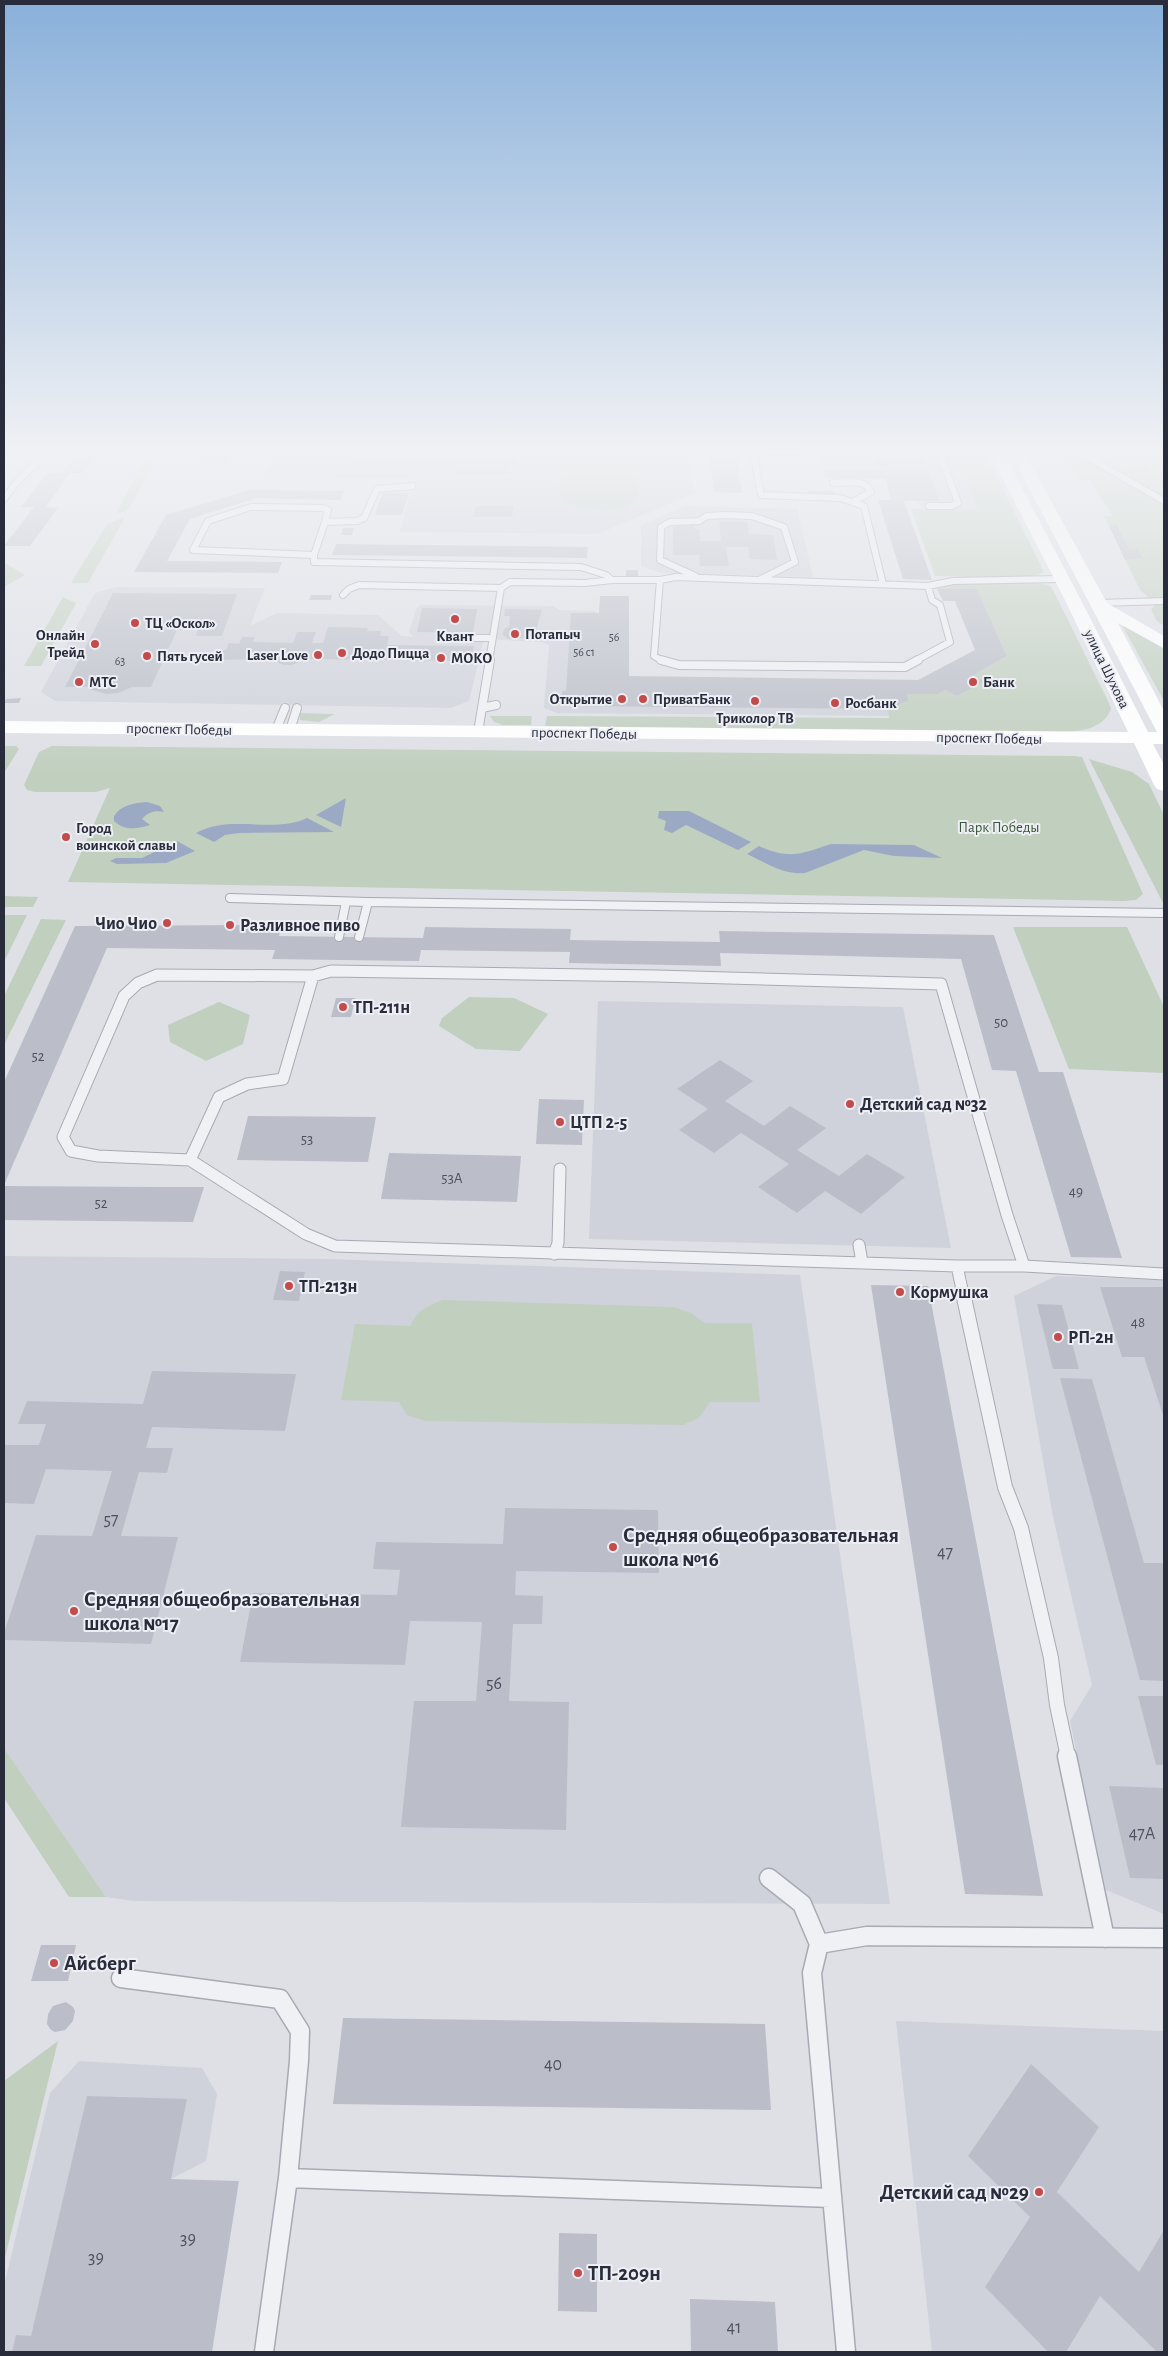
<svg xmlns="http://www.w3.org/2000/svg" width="1168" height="2356" font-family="'Alegreya Sans',sans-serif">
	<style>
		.built { fill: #d0d2db }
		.green { fill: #c1cfbf }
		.water { fill: #9ba9c4 }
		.building { fill: #bbbec8 }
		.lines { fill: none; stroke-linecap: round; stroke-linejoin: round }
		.service-far4-casing { stroke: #a7aab3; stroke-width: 8 }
		.service-far3-casing { stroke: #a7aab3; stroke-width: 10 }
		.service-far2-casing { stroke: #a7aab3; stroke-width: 13 }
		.service-far1-casing { stroke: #a7aab3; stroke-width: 16 }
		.service-casing { stroke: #a7aab3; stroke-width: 21 }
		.service-far4 { stroke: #f0f1f5; stroke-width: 6 }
		.service-far3 { stroke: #f0f1f5; stroke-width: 8 }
		.service-far2 { stroke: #f0f1f5; stroke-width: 11 }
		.service-far1 { stroke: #f0f1f5; stroke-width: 14 }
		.service { stroke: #f0f1f5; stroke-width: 18 }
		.secondary { fill: #fff; fill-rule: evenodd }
		.poi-dot { fill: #c34b4b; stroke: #edeff4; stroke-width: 2 }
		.labels { text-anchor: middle; stroke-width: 4; stroke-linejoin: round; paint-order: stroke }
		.far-number-label { font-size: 12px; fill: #4d505e }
		.far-poi-label { font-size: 15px; font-weight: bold; fill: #282c3b; stroke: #edeff4; text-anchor: start }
		.far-street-label { font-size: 15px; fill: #282c3b; stroke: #edeff4 }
		.far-park-label { font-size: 15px; fill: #385637; stroke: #edeff4 }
		.number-label { font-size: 15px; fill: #4d505e }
		.poi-label { font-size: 18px; font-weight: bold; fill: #282c3b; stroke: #edeff4; text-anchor: start }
		.near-number-label { font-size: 18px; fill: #4d505e }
		.near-poi-label { font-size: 21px; font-weight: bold; fill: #282c3b; stroke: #edeff4; text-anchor: start }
	</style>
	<rect width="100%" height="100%" fill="#dee0e6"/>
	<path class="built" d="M270 448H685L695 493 597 534 400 532 414 478 263 479 274 459H265Z
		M816 448H966L998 513 927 515 917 501 906 470 840 469 821 464Z
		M686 506 797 509 813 577 661 573 641 566V525Z
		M116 587 265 588 250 626 277 613 378 615 402 636 413 637 409 632 417 607 422 605 553 606 560 610 594 611 606 616 601 689 902 692 921 701 897 716 557 713 544 708 549 645 541 642 484 639 469 701 451 708 55 701 41 692 95 593Z
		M598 1001 903 1007 951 1248 589 1239Z
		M4 1256 327 1259 800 1275 890 1904 133 1901 106 1897 4 1748Z
		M1056 1276 1164 1280V1914L1106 1890 1070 1721 1092 1685 1053 1517 1014 1296Z
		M896 2021 1164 2031V2352H932Z
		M79 2061 202 2068 217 2094 206 2161 171 2179H158L125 2352H4V2286L50 2093Z"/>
	<path class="green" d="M563 448H636L639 452 638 496C626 517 582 512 564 501L559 492Z
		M953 448H983L1044 572C1026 582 959 576 935 576L911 509 978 510Z
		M1058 448H1164V626L1156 620 1151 609 1156 604 1140 590 1104 516H1113L1089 480 1079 481Z
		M857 449 866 451 870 463C861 470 845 465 835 462L834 458Z
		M145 459 155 462 128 510 116 514Z
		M125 517 88 583H71L107 524Z
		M4 564H7L25 575 4 587Z
		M944 583H1036L1049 585 1052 588 1109 703 1111 709C1103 729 1082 731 1063 732L545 726 547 716 889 718 888 709 908 701 907 694H938L945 690 957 696 984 681 972 676 1007 656 977 589H937L936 585Z
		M63 597 76 603 41 666H24Z
		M1122 625 1164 649V701Z
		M300 713 335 714 319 722 300 720Z
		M490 716H532L531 725H503L494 722Z
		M4 746H16L19 749 4 773Z
		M52 746 1075 756 1082 757 1143 894 1136 900 1123 901 68 882 110 788 96 792H35L27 790 24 785 39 752Z
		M1089 759 1132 772 1149 784 1164 815V905Z
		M4 896 38 897 33 907H4Z
		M4 915H27L4 962Z
		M41 919 66 920 4 1045V996Z
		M1013 927H1127L1164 1007V1073L1069 1069Z
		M469 997 514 998 548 1014 520 1051 476 1049 439 1026 442 1018Z
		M219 1002 250 1015 243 1044 206 1061 170 1042 168 1025Z
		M443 1300 674 1307 691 1313 705 1323H752L760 1402H710L699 1418 683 1425 425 1421 407 1415 399 1402 341 1400 355 1324 410 1326C418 1310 426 1306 443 1300Z
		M4 1748 106 1897H69L4 1798Z
		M58 2041 4 2262V2081Z"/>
	<path class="water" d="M346 798 341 827 316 815Z
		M147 802 160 806 164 812C155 810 148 812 142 819L150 825C137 829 125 831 114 821V816C121 805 134 803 147 802Z
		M659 811H689L751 842 738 850 686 825 672 833 664 830 666 821 658 818Z
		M307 818 334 832 239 833 225 835 214 842 196 833C231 814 274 834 307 818Z
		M177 841 195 851 166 863 117 864 110 861 116 858H142Z
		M831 844 914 845 942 858 894 856 864 850 805 873C784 875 766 863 747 854L759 846C789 860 801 854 831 844Z"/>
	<path class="building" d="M49 448H79L96 456 83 473H70L46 507 58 508 30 546H4L34 507H21L47 473H61L73 459Z
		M199 448H227L225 452H233L229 461 192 460Z
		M366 448H390L385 461H429L432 448H462L460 458 517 457 516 466H511L510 474H455L456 468H353L355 463H361Z
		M709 448H735L742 493 714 492Z
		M871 448H913L914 450H922L939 501H904L932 580 903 579 878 500H891L885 479 825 478 823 469 893 470 876 465Z
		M1142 465 1151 471 1131 473 1122 467Z
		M249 490 344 491 340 500 257 498 190 519 167 561 282 562 278 573 134 572 166 515Z
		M808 491H833L835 495H810Z
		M382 493H409L402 515H375Z
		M476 506H514L512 517H474Z
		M719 522H747L749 534 773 535 777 560 750 559 748 547H726L729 566H700L699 555H673V525H695V529H699L700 541H721Z
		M1109 525H1117L1129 549H1138L1142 558 1125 560Z
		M343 528H354L352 535H341Z
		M336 544 588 547 587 558 332 555Z
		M626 570H638V576H626Z
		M937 589H977L1007 656 972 676 985 681 957 696 945 690 938 694H907L908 701 888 709 562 706V691H566L571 613H599L600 596H629V676L918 680 975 650 955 601H943Z
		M113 593 237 594 222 636H196L198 629 177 630 151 687H132L118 693 106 694 89 689 90 687H65Z
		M311 595H332L331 600H309Z
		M422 608 477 609 473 633 417 632Z
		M505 609 542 610 535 633 530 638 508 639 502 634 505 628 509 627 510 616H504Z
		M328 627 368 628 367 631H381L380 636H389L387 645 474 646 472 661 301 659 300 662 292 665H283L277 662 279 659 214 660 218 650H226L229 643 239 644 242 637H255L253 642 293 643 297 632H316L312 643H323Z
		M21 698 19 703H4L6 699Z
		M281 925 279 936 423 938 425 927 571 929 570 940 720 942 719 931 994 935 1039 1072H1063L1122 1258 1071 1257 1016 1071 992 1070 961 959 720 953 721 966 569 963 570 952 421 950 419 961H409L272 959 275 950 107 948 4 1185V1082L75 926Z
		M336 998H355L351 1017H331Z
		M720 1060 753 1081 725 1101 764 1126 790 1106 826 1128 797 1150 839 1176 867 1154 905 1177 861 1214 825 1191 797 1213 758 1187 789 1164 741 1133 714 1153 679 1130 708 1109 677 1089Z
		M539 1099 584 1100 582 1145 536 1144Z
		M248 1116 376 1117 368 1162 237 1160Z
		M389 1153 521 1156 517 1202 381 1199Z
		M4 1186 151 1187H204L193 1222 4 1220Z
		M280 1271 305 1272 299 1301 273 1300Z
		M871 1285 928 1286 1043 1896 965 1894Z
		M1100 1287H1164V1418L1144 1357H1122Z
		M1037 1304 1062 1305 1079 1369H1053Z
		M152 1371 296 1374 285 1431 152 1427 146 1448H173L167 1473 139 1472 121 1536 178 1537 151 1644 4 1640V1633L36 1535 92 1536 112 1471 46 1469 34 1504 4 1503V1445H39L46 1424H18L27 1401 143 1404Z
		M1060 1378 1092 1379 1144 1563H1164V1681L1140 1680Z
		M505 1508 658 1510 659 1573 516 1571 515 1595 543 1596 542 1624H513L509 1701 569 1702 566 1830 401 1827 414 1701H476L482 1622 410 1621 405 1665 240 1662 253 1593 397 1595 400 1570 373 1569 376 1542 503 1544Z
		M1138 1696H1164V1765H1156Z
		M1109 1786 1164 1788V1879L1130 1878Z
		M41 1945H76L68 1981H31Z
		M66 2002 73 2007 75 2011 73 2021 65 2030 55 2032 51 2030 47 2024 48 2014 53 2006Z
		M343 2018 765 2024 771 2110 333 2104Z
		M1031 2064 1099 2127 1057 2192 1139 2272 1164 2230V2352H1157L1100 2296 1066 2352H1048L985 2287 1030 2217 968 2156Z
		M87 2096 187 2099 171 2179 239 2181 212 2352H12L16 2335 31 2336Z
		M559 2233 597 2234V2312L558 2311Z
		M690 2299 775 2302 778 2352H691Z"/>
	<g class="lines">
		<defs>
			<path id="service-far4" d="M813 448C794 457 773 446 754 456L761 495 840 498 864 506 883 584
				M1072 448 1164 501
				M1155 448 1164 449
				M4 450H16L39 461 16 483 4 499
				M253 453 256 448
				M833 483C846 483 865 478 871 492L854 501
				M412 486 377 489 364 518 357 521 325 522 314 555V562L581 567 606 575 612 580
				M929 506H951L958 503 938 448
				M314 555 193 550 208 521 251 507 324 508 328 510 325 522
				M695 576 660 560 661 527 670 522 699 521 707 516 725 515 752 516 784 527 795 562 761 579
				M660 580 654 656 663 661
				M343 595 349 589 359 585 501 588 510 582 585 583 612 580H660L676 577 928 586 953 581 1062 579
				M1099 603 1164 601
				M469 638H492
				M489 661 501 588
				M915 661 950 642 940 605 932 600 928 586"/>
			<path id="service-far3" d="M661 660 679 665 905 667 918 660
				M482 708 496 705
				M276 730 285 708
				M290 730 297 708
				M478 732 490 660
				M230 898 368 902 1164 913
				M339 937 346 902
				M359 937 368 902"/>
			<path id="service-far2" d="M331 971 657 976 941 984 1007 1215 1024 1266H957L335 1246 306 1234 190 1160 98 1156 71 1151 63 1137 124 996 138 983 157 975 313 976Z
				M190 1160 219 1097 247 1084 283 1079 313 976
				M859 1245 862 1262
				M554 1254 558 1243 560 1169
				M957 1266 963 1294
				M1024 1266 1164 1274"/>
			<path id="service-far1" d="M963 1293 1005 1487 1021 1528 1051 1658 1057 1705 1068 1757"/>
			<path id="service" d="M1067 1756 1105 1938
				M769 1878 802 1904 819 1944
				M121 1978 280 1999 300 2031 299 2061 288 2178 264 2352
				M288 2178 831 2198
				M846 2352 812 1973 819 1944 867 1936 1164 1938"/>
		</defs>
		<use href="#service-far4" class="service-far4-casing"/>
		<use href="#service-far3" class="service-far3-casing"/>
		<use href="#service-far2" class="service-far2-casing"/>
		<use href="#service-far1" class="service-far1-casing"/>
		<use href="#service" class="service-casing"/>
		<use href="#service-far4" class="service-far4"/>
		<use href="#service-far3" class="service-far3"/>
		<use href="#service-far2" class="service-far2"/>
		<use href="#service-far1" class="service-far1"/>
		<use href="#service" class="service"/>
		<path class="secondary" d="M987 448H1001L1082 602 1148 732H1157L1008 448H1022L1107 603 1164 636V648L1118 623 1164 711V744H1153L1164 765V791L1157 789 1154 785 1134 743 4 733V721L1128 732 1066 602Z"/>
	</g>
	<linearGradient id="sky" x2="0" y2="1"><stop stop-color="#89b0da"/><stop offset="0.58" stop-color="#f0f1f4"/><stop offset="1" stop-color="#f0f1f4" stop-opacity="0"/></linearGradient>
	<rect width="1168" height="777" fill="url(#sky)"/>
	<g class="poi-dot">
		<circle cx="455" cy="619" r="5"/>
		<circle cx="135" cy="623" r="5"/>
		<circle cx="515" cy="634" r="5"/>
		<circle cx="95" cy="644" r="5"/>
		<circle cx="342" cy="653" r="5"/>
		<circle cx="318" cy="655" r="5"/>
		<circle cx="147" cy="656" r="5"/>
		<circle cx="441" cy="658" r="5"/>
		<circle cx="79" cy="682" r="5"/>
		<circle cx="973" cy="682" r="5"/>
		<circle cx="622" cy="699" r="5"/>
		<circle cx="643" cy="699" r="5"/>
		<circle cx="755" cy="701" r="5"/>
		<circle cx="835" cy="703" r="5"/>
		<circle cx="66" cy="837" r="5"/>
		<circle cx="167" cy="923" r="5"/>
		<circle cx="230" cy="925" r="5"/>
		<circle cx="343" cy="1007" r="5"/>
		<circle cx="850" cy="1104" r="5"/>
		<circle cx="560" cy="1122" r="5"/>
		<circle cx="289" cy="1286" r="5"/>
		<circle cx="900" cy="1292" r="5"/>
		<circle cx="1058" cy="1337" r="5"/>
		<circle cx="613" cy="1547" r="5"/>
		<circle cx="74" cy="1611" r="5"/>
		<circle cx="54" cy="1963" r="5"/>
		<circle cx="1039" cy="2192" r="5"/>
		<circle cx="578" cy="2273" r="5"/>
	</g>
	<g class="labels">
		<g class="far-number-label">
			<text x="614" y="641">56</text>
			<text x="584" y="656">56 с1</text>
			<text x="120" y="665">63</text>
		</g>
		<g class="far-poi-label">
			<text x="145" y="628">ТЦ «Оскол»</text>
			<text x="525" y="639">Потапыч</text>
			<text x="85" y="640" text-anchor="end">Онлайн<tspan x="85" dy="17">Трейд</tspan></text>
			<text x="455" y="641" text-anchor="middle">Квант</text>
			<text x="352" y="658">Додо Пицца</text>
			<text x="308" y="660" text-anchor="end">Laser Love</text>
			<text x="157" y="661">Пять гусей</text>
			<text x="451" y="663">МОКО</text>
			<text x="89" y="687">МТС</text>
			<text x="983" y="687">Банк</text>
			<text x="612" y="704" text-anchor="end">Открытие</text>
			<text x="653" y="704">ПриватБанк</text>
			<text x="845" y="708">Росбанк</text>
			<text x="755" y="723" text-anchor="middle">Триколор ТВ</text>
			<text x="76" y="833">Город<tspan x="76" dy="17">воинской славы</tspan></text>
		</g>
		<g class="far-street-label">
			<text transform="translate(1107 669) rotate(64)" y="5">улица Шухова</text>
			<text transform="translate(179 729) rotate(1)" y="5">проспект Победы</text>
			<text transform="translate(584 733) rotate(1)" y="5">проспект Победы</text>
			<text transform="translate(989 738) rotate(1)" y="5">проспект Победы</text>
		</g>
		<g class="far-park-label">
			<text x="999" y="832">Парк Победы</text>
		</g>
		<g class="number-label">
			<text x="1001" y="1027">50</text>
			<text x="38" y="1061">52</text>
			<text x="307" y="1144">53</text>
			<text x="452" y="1183">53А</text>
			<text x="1076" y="1196">49</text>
			<text x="101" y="1208">52</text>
			<text x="1138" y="1327">48</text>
		</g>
		<g class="poi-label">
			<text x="157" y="929" text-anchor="end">Чио Чио</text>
			<text x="240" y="931">Разливное пиво</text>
			<text x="353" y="1013">ТП-211н</text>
			<text x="860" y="1110">Детский сад №32</text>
			<text x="570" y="1128">ЦТП 2-5</text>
			<text x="299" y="1292">ТП-213н</text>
			<text x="910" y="1298">Кормушка</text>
			<text x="1068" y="1343">РП-2н</text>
		</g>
		<g class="near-number-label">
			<text x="111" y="1525">57</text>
			<text x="945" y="1558">47</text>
			<text x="494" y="1689">56</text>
			<text x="1142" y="1839">47А</text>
			<text x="553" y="2070">40</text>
			<text x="188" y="2244">39</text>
			<text x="96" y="2263">39</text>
			<text x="734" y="2333">41</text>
		</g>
		<g class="near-poi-label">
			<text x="623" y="1542">Средняя общеобразовательная<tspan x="623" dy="24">школа №16</tspan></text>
			<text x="84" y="1606">Средняя общеобразовательная<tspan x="84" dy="24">школа №17</tspan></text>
			<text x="64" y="1970">Айсберг</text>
			<text x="1029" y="2199" text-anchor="end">Детский сад №29</text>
			<text x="588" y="2280">ТП-209н</text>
		</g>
	</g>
	<rect width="1168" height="2356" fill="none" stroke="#282c3b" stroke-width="10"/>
</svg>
